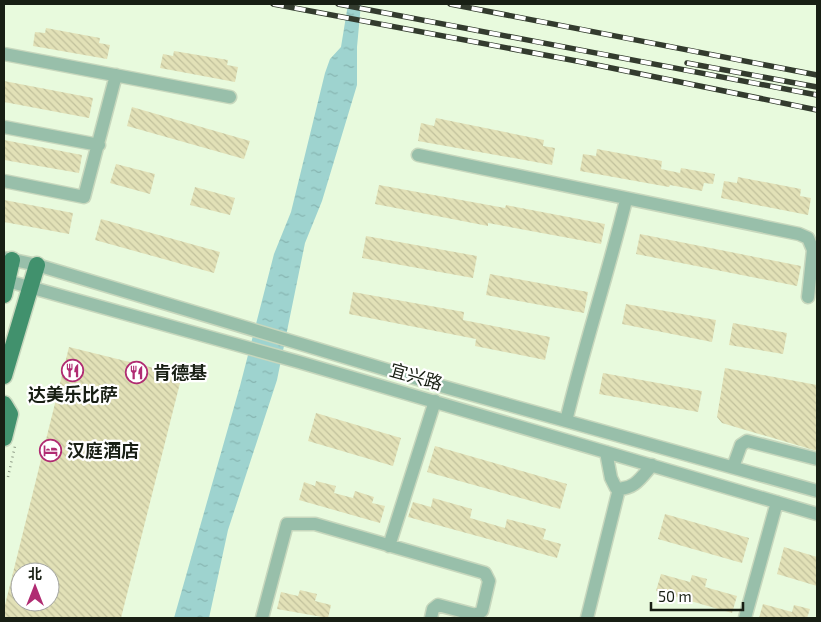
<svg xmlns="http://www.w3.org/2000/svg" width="821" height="622" font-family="'Exo 2','Noto Sans SC',sans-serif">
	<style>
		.water { fill: url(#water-ripples) }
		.building { fill: url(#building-back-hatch); fill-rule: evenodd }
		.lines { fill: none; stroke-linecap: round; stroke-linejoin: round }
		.minor-casing { stroke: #c7d7bd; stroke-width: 15 }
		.major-casing { stroke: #c7d7bd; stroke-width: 19 }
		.path { stroke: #909d88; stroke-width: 2.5; stroke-dasharray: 1 4; stroke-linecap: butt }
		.minor { stroke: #98bfaa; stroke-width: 12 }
		.major { stroke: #41916d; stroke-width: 16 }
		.rail-casing { stroke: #333b2e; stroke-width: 5.5 }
		.rail { stroke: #fff; stroke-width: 4; stroke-dasharray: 11; stroke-linecap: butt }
		.labels { text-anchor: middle; stroke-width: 4.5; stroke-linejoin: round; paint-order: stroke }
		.poi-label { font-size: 18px; font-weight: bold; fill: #181f14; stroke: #fff; text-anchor: start }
		.street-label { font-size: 18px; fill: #181f14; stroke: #fff }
	</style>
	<defs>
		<pattern id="water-ripples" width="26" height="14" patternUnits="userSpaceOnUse" patternTransform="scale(1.25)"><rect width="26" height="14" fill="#9ed3cf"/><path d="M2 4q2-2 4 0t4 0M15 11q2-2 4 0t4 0" fill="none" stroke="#87b5b1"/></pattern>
		<pattern id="building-back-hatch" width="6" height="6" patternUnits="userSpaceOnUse" patternTransform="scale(1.25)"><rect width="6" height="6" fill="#e2e1b7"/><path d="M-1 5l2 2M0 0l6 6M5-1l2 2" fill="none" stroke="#c1c19c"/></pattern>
	</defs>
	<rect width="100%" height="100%" fill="#e8fadd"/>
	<path class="water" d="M348 4H361L357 47V85L322 201 305 243 277 380 228 530 209 618H174L240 386 274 254 291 212 325 73 330 59 341 47Z"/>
	<path class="building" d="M46 28 100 38 99 43 110 45 107 59 33 46 35 32 45 33Z
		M174 51 228 60 227 65 238 67 235 82 160 68 163 54 173 56Z
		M4 81 93 98 89 118 4 102Z
		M132 107 250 141 244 159 127 126Z
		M436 118 544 140 543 146 555 148 552 165 418 141 421 123 434 126Z
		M4 140 82 155 79 173 4 160Z
		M597 149 662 161 661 169 680 173 681 168 715 174 713 184 704 183 702 191 670 185 669 187 580 171 583 154 596 156Z
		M116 164 155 174 150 194 110 183Z
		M738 177 801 189 800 196 811 198 808 215 721 198 724 181 737 183Z
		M379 185 505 208 506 205 605 224 601 244 488 223V226L375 204Z
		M195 187 235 198 230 215 190 205Z
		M4 200 73 213 69 234 4 222Z
		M101 219 220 252 214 273 95 240Z
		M640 234 801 266 797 286 636 254Z
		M366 236 477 256 473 278 362 258Z
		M490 274 588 292 584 313 486 295Z
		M353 292 464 312 463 320 550 337 545 360 475 346 476 339 349 314Z
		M626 304 716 320 712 342 622 324Z
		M733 323 787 333 783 354 729 345Z
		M69 347 182 375 121 618H4V609ZM20 572H50V602H20Z
		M725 368 817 385V451L722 423 717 417Z
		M603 373 702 391 698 412 599 394Z
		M316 413 401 438 393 466 308 441Z
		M435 446 567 484 560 509 427 472Z
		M316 481 336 486 334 493 353 498 355 491 374 497 372 503 385 506 380 523 299 500 304 482 315 486Z
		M433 498 472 509 470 518 505 528 507 519 546 529 543 539 561 544 557 558 408 517 413 502 431 507Z
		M665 514 749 538 742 563 658 539Z
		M784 547 817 557V586L777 574Z
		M661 574 690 582 692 575 707 579 705 587 737 596 732 613 656 591Z
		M300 590 317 594 315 601 331 605 328 618 277 609 281 592 298 596Z
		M763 604 792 612 794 605 810 609 807 618H759Z"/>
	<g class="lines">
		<defs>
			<path id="minor" d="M4 54 230 97
				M4 127 99 145
				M418 155 799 234 808 238 813 250 808 297
				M4 181 84 197 116 75
				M4 258 37 265 441 386 817 491
				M4 280 299 362 817 514
				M566 421C584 346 608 274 626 200
				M606 452 611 478 616 488C633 491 641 478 652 465
				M733 467 741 445 747 441 817 459
				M389 546 435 401
				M262 618 287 524H315L485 573 489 581 482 611 476 615 438 605 433 609 431 618
				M587 618 619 489
				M745 618 777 502"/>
			<path id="major" d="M4 295 12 260
				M4 376 37 265
				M4 404 10 414 4 438"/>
		</defs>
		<use href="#minor" class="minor-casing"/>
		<use href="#major" class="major-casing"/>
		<path class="path" d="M8 477 15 446"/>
		<use href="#minor" class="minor"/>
		<use href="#major" class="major"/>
		<defs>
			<path id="rail" d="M273 4 582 62 817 110
				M338 4 817 95
				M450 4 817 75
				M687 63 817 87"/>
		</defs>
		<use href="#rail" class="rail-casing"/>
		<use href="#rail" class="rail"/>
	</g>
	<defs>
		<symbol id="restaurant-ring" viewBox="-11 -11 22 22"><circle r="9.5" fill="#fff" stroke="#b02b72" stroke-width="1.5"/><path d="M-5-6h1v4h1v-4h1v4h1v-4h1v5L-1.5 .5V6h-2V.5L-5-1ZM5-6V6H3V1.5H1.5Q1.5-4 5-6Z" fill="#b02b72"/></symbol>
		<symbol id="hotel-ring" viewBox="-11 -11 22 22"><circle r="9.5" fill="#fff" stroke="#b02b72" stroke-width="1.5"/><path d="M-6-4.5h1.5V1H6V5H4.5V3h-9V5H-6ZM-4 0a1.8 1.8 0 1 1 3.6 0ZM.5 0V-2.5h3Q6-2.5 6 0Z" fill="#b02b72"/></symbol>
	</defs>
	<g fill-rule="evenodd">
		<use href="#restaurant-ring" x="60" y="358" width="25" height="25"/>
		<use href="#restaurant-ring" x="124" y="360" width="25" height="25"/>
		<use href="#hotel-ring" x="38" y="438" width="25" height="25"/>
	</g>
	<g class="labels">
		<g class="poi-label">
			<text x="153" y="379">肯德基</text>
			<text x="73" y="401" text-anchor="middle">达美乐比萨</text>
			<text x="67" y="457">汉庭酒店</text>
		</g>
		<g class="street-label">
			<text transform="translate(416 377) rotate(16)" y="6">宜兴路</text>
		</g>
	</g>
	<rect width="821" height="622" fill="none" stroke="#181f14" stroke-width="10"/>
	<g transform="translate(35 587)"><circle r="24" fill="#ffffff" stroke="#a3a5a1"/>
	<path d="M0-4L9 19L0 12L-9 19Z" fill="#b02b72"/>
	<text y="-8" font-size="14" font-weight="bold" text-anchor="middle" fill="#181f14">北</text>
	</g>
	<path d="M651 602v8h92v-8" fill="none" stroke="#181f14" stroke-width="2.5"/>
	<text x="658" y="602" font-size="15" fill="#181f14" stroke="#ffffff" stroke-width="4" paint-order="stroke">50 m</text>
</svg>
